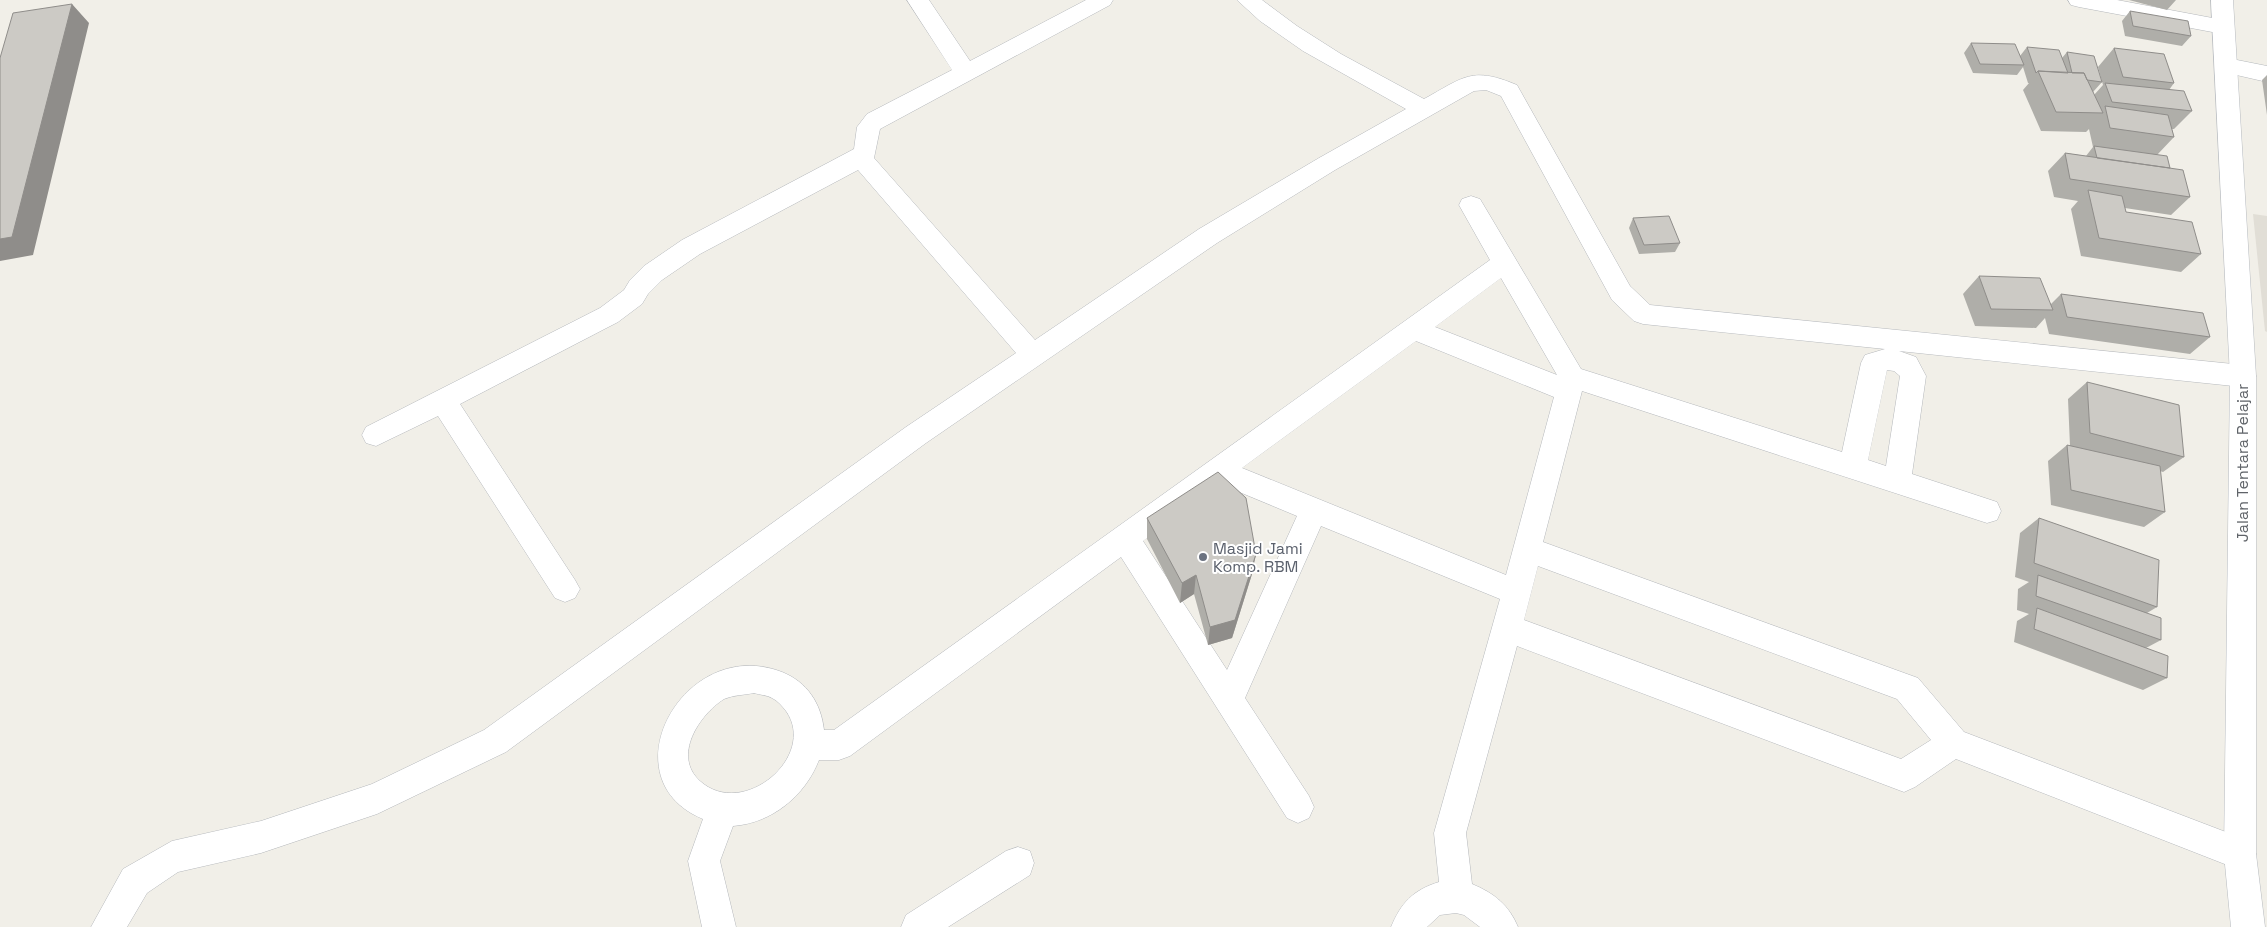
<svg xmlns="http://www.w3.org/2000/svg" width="2267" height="927" font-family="'Space Grotesk',sans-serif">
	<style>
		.education { fill: #e1ded6 }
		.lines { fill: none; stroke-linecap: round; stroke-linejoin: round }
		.minor-casing { stroke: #b5b8bc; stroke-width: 1 }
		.secondary-casing { stroke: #b6babf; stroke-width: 1 }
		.minor { fill: #fff; fill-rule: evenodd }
		.secondary { fill: #fff; fill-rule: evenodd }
		.wall { fill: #afaea9 }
		.shaded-wall { fill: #8f8d8a }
		.building { fill: #cccac5; stroke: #8f8d8a }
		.worship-dot { fill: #6b7280; stroke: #fff; stroke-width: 2 }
		.labels { text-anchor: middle; stroke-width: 4; stroke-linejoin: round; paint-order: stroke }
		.street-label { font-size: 16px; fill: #5f6368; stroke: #fff }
		.worship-label { font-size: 16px; fill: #5b616d; stroke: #fff; text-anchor: start }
	</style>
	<rect width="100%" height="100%" fill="#f1efe8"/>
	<path class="education" d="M2253 214 2267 216V332L2265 331Z"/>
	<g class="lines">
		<defs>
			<path id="minor" d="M907 0H929L970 61 1086 0H1113L1110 5 880 129 874 158 1035 340 1199 229 1319 158 1406 109 1303 51 1260 21 1237 0H1262L1297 26 1341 54 1424 99C1464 77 1472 66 1517 85L1630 286 1650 305 2243 365 2252 368 2256 376 2252 384 2243 387 1899 351 1916 357 1926 376 1912 474 1997 502 2001 511 1997 520 1987 523 1582 391 1543 542 1918 678 1964 732 2252 842 2256 854 2252 866 2240 870 1956 759 1915 787 1904 792 1517 646 1466 833 1472 884C1494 893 1509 905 1518 927H1480L1464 915 1456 913 1440 915 1427 927H1391C1401 903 1413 890 1439 882L1434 833 1500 599 1321 526 1245 698 1309 796 1314 807 1309 818 1298 823 1287 818 1121 557 850 756 839 760H819C805 796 772 823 733 826L720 861 736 927H702L688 861 703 819C605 779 684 634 782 672 807 682 821 703 824 730H834L1490 260 1459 205 1462 199 1471 196 1480 199 1581 369 1842 452 1861 363 1865 355 1885 349 1643 324 1634 321 1612 300 1501 96 1486 90 1474 91 1335 170 1217 243 926 443 506 752 377 814 261 853 178 872 147 893 127 927H91L123 869 172 841 261 821 372 784 484 730 906 427 1016 353 858 170 700 254 662 280 648 294 642 304 618 322 460 404 575 580 580 589 575 598 565 602 555 598 438 416 376 446 366 443 362 435 366 427 600 308 624 290 630 280 644 266 682 240 854 149 857 127 867 114 952 70ZM1501 278 1557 375 1435 327ZM1416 341 1554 397 1506 575 1242 468ZM1887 370 1894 371 1900 376 1886 466 1868 460ZM1220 484 1297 516 1227 670 1143 541ZM1538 566 1897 699 1931 740 1901 759 1524 620ZM754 693C760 695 767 695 772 698 778 701 782 706 786 711 818 756 743 820 700 781 672 756 699 715 724 699 733 695 745 695 754 693Z
				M2068 0H2117L2223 20 2231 22 2234 27 2231 32 2223 34 2079 7 2071 5Z
				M2227 58 2267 66V82L2219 71 2216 66 2219 61Z
				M1018 847 1030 851 1034 863 1030 875 948 927H901L906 915 1006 851Z"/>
			<path id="secondary" d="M2211 0H2233L2256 376V854L2265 927H2231L2224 854 2230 376Z"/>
		</defs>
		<use href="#minor" class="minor-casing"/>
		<use href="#secondary" class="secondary-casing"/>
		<use href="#minor" class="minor"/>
		<use href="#secondary" class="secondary"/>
	</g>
	<path class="wall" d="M2129 0H2176L2167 10Z
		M2130 11 2191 36 2182 46 2125 36 2122 21Z
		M1971 43 2020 56 2027 47 2062 58 2067 52 2102 82 2093 92 2094 95 2103 85 2098 67 2114 48 2174 83 2169 90 2192 111 2174 129H2172L2174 137 2157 155 2170 168 2190 197 2171 215 2125 208 2126 212 2201 254 2181 272 2081 256 2071 209 2078 201 2054 197 2048 171 2065 153 2086 156 2093 147 2089 129 2086 132 2041 131 2023 90 2029 83H2028L2023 67 2017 75 1973 73 1964 53Z
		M2267 75V115L2262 80Z
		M1633 218 1680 243 1675 252 1639 254 1629 228Z
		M1979 276 2051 304 2061 294 2210 337 2190 354 2049 334 2045 318 2036 328 1975 326 1963 294Z
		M2087 382 2184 457 2163 472 2160 471 2165 512 2144 527 2051 505 2048 461 2067 445 2070 446 2068 399Z
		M1147 518 1252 574 1232 638 1208 645 1194 594 1180 603 1147 539Z
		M2039 518 2157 607 2147 613 2161 640 2146 648 2167 678 2143 690 2014 642 2017 621 2029 614 2017 610 2018 589 2029 582 2015 577 2020 533Z"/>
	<path class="shaded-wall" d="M72 4 89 23 33 255 0 261V239Z
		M1256 554 1252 574 1232 638 1208 645 1210 627Z
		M1196 575 1194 594 1180 603 1182 583Z"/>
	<path class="building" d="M72 4 12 237 0 239V58L13 13Z
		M2130 11 2188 21 2191 36 2133 26Z
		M1971 43 2015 44 2024 65 1980 64Z
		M2027 47 2059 50 2068 73 2038 71 2036 73Z
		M2114 48 2164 54 2174 83 2123 77Z
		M2067 52 2094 56 2102 82 2087 80 2084 73H2072Z
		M2038 71 2084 73 2103 113 2056 112Z
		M2105 83 2184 91 2192 111 2112 102Z
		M2105 106 2168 115 2174 137 2110 128Z
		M2094 146 2167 156 2170 168 2097 158Z
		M2065 153 2183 170 2190 197 2070 179Z
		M2088 190 2122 196 2126 212 2192 222 2201 254 2099 238Z
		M1669 216 1680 243 1644 245 1633 218Z
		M1979 276 2040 278 2053 310 1991 309Z
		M2061 294 2203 313 2210 337 2067 317Z
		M2087 382 2179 405 2184 457 2090 433Z
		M2067 445 2160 466 2165 512 2071 490Z
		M1218 472 1246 498 1256 554 1235 620 1210 627 1196 575 1182 583 1147 518Z
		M2039 518 2159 560 2157 607 2034 563Z
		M2038 575 2161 618V640L2036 596Z
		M2037 608 2168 656 2167 678 2034 629Z"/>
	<circle class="worship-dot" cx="1203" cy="557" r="5"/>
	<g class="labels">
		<g class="street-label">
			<text transform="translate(2242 463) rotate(-90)" y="6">Jalan Tentara Pelajar</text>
		</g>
		<g class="worship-label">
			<text x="1213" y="554">Masjid Jami<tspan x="1213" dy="18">Komp. RBM</tspan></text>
		</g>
	</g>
</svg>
